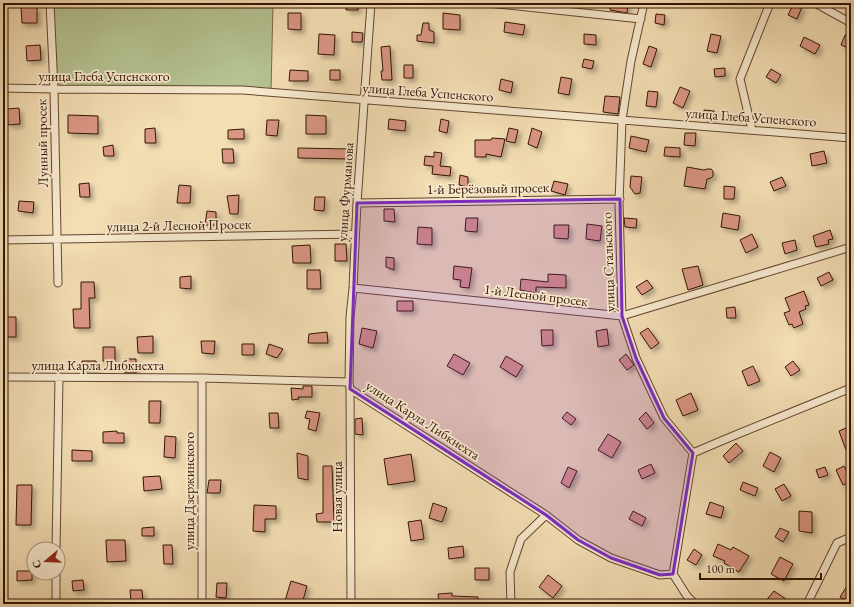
<svg xmlns="http://www.w3.org/2000/svg" width="854" height="607" font-family="'EB Garamond',serif">
	<style>
		.green { fill: #b5c291; stroke: #746b4a }
		.building { fill: #da9683; stroke: #341402; filter: url(#shadow) }
		.lines { fill: none; stroke-linecap: round; stroke-linejoin: round }
		.street-casing { stroke: #64462e; stroke-width: 9 }
		.street { stroke: #f7e9ce; stroke-width: 7 }
		.marked { fill: #7b2cbf; fill-opacity: 0.2; stroke: #7b2cbf; stroke-width: 3; stroke-linejoin: round }
		.labels { text-anchor: middle; stroke-width: 3.5; stroke-linejoin: round; paint-order: stroke }
		.street-label { font-size: 14px; fill: #341402; stroke: #f7e9ce }
	</style>
	<defs>
		<filter id="shadow"><feDropShadow dx="3.5" dy="3.5" stdDeviation="2" flood-color="#0004"/></filter>
	</defs>
	<rect width="100%" height="100%" fill="#f3ddb3"/>
	<filter id="stains"><feTurbulence type="fractalNoise" baseFrequency=".005" numOctaves="4"/><feColorMatrix values="0 0 0 0 .2 0 0 0 0 .09 0 0 0 0 .02 0 0 0 .5 -.17"/></filter>
	<radialGradient id="worn" r=".72"><stop offset=".6" stop-color="#630" stop-opacity="0"/><stop offset="1" stop-color="#630" stop-opacity=".3"/></radialGradient>
	<path class="green" d="M50 3H273L271 92 54 89Z"/>
	<path class="building" d="M347 3H358V10H346Z
		M611 3 628 4 627 13 610 10Z
		M794 3 802 7 797 19 788 15Z
		M21 7H37V23H22Z
		M288 13H301V30L288 29Z
		M443 13 460 15V30L443 29Z
		M656 14 665 15 664 25 655 23Z
		M505 22 525 25 523 35 504 32Z
		M423 23H429V30L434 32V43L417 41V35H421Z
		M352 32 363 33 362 42H352Z
		M319 34 335 35 334 55 318 54Z
		M584 34 596 35V45L584 44Z
		M711 34 721 36 717 53 707 51Z
		M845 35 851 37V49L841 45Z
		M804 37 820 45 815 54 800 46Z
		M40 45 41 60 27 61 26 46Z
		M390 46 392 80H382L381 71H383L381 47Z
		M649 46 657 49 651 67 643 64Z
		M584 59 594 61 592 69 582 67Z
		M404 65H413V78H404Z
		M725 68V76L715 77 714 69Z
		M771 69 781 75 776 83 766 77Z
		M290 70 308 71V81H289Z
		M330 70H340V80H330Z
		M561 77 572 79 569 95 558 93Z
		M501 79 513 82 511 93 499 90Z
		M680 87 690 91 683 108 673 103Z
		M648 91 658 92 656 107 646 106Z
		M605 96 620 97 618 114 603 112Z
		M19 108 20 124 8 125 7 109Z
		M704 110 714 111V119L704 118Z
		M68 115 98 116V134L68 133Z
		M306 115 326 116V134H306Z
		M389 119 406 121 405 131 388 129Z
		M441 119 449 121 447 133 439 131Z
		M267 120H279L277 136 266 135Z
		M155 128 156 143H145V129Z
		M509 128 518 130 515 143 506 141Z
		M532 128 542 132 537 148 528 144Z
		M244 129V139H228V130Z
		M685 133H696L695 146 684 145Z
		M631 136 649 140 646 152 629 148Z
		M492 138 505 139 501 157 486 154V157H475V140H491Z
		M113 145 114 156H104L103 147Z
		M665 147 680 148V157L664 156Z
		M298 148 350 149V159L298 158Z
		M222 149H233L234 163H223Z
		M824 151 827 163 812 166 810 154Z
		M434 152 442 153 440 166 451 167 450 176 432 174 433 166 424 165 425 156 434 157Z
		M687 167 704 170 707 169H711L713 171V176L711 178 707 179 705 189 684 186Z
		M460 175 468 177V187L459 185Z
		M631 176 642 177 640 193 635 194 630 187Z
		M782 177 786 186 774 191 770 182Z
		M554 181 568 184 565 195 551 191Z
		M89 183 90 197H80L79 184Z
		M179 185 191 186 190 203H177Z
		M724 186 735 187 734 199H724Z
		M239 195 238 214H230L227 196Z
		M315 197H325L324 211 314 210Z
		M19 201 34 202 33 213 18 211Z
		M384 209H394L395 222 384 221Z
		M207 211 216 212V225H205Z
		M723 213 740 216 738 230 721 227Z
		M466 218H478L477 232 465 231Z
		M624 218 637 219 636 228 625 227Z
		M587 224 602 226 600 241 586 239Z
		M554 225H569L568 239 554 238Z
		M418 227 432 228V245L417 244Z
		M830 230 833 239 828 240 829 244 816 247 813 236Z
		M752 234 758 247 746 253 740 240Z
		M795 240 797 250 785 254 782 243Z
		M335 244H346L347 261H335Z
		M310 245 311 263H293L292 246Z
		M386 257 394 258V270L386 267Z
		M454 266 472 268 469 288 460 287 461 280 453 279Z
		M698 266 703 285 688 290 682 269Z
		M307 270H320L321 289H307Z
		M829 272 833 280 821 286 817 278Z
		M548 274 566 275V288L536 287V293L520 290 521 279 548 282Z
		M191 276V289L180 288V277Z
		M647 280 653 288 642 295 636 287Z
		M81 282H94L95 298H89L90 328H74L73 309H81Z
		M804 291 809 305 805 306 806 309 799 312 803 324 794 328 792 324 789 325 784 313 790 311 785 298Z
		M397 301H413V311H397Z
		M735 307 736 318H727L726 308Z
		M5 317H16V337H5Z
		M362 328 377 331 373 348 359 344Z
		M648 328 659 343 651 349 640 333Z
		M607 329 609 345 598 347 596 331Z
		M541 330H553V345L542 346Z
		M327 332 328 343H308L309 334Z
		M153 336V353H138L137 337Z
		M201 341H215L214 354 202 353Z
		M242 344H254V355H242Z
		M269 344 283 349 277 358 266 354Z
		M103 347H115V361H103Z
		M454 354 470 363 463 375 447 366Z
		M626 354 634 365 627 370 619 360Z
		M506 356 523 366 516 377 500 367Z
		M125 359H136V373H125Z
		M82 361H96V370L82 371Z
		M793 361 800 370 791 376 785 367Z
		M753 366 760 381 748 386 742 371Z
		M303 386H312V397H298L299 399 292 400 291 388 303 389Z
		M691 393 698 410 683 416 676 400Z
		M149 401H161L160 423H149Z
		M307 411 320 413 316 431 308 429 310 419 305 418Z
		M567 412 576 419 571 425 562 418Z
		M646 412 654 423 647 429 639 419Z
		M269 413H278L279 428H270Z
		M362 418 363 435 355 434V419Z
		M851 426V448L846 450 839 431Z
		M117 431V433H124V443H103V432Z
		M608 434 621 442 612 458 598 450Z
		M165 436 176 437 175 458 164 457Z
		M736 443 743 451 729 463 723 456Z
		M72 450 92 451V461H72Z
		M770 452 781 458 774 472 763 466Z
		M297 453 308 456V480L298 478Z
		M411 454 415 481 388 485 384 459Z
		M651 464 655 473 642 479 638 470Z
		M323 466H332L334 522H317L316 514 323 513Z
		M844 466 851 481 843 485 836 470Z
		M568 467 577 471 569 488 561 483Z
		M825 467 828 475 819 478 816 470Z
		M160 476 162 489 144 491 143 477Z
		M209 480H221L220 493H207Z
		M743 482 758 488 755 496 740 490Z
		M784 484 791 496 782 501 775 489Z
		M17 485H32L31 525H16Z
		M710 502 724 507 721 518 706 514Z
		M433 503 447 508 442 522 429 518Z
		M254 505 276 506V519H265V532L253 531Z
		M633 511 646 518 642 526 629 519Z
		M799 511 812 512V533L799 531Z
		M421 520 424 539 411 541 408 522Z
		M154 527V536H142V528Z
		M780 528 789 532 783 542 775 537Z
		M106 540H125L126 561 107 562Z
		M718 544 731 550 733 547 749 556 739 572 724 563 725 561 713 556Z
		M163 545H172L173 564H164Z
		M463 546 464 557 449 559 448 548Z
		M694 549 702 555 696 565 687 560Z
		M780 557 793 564 784 581 771 574Z
		M475 568H489V580H475Z
		M17 571H32V580L17 581Z
		M548 575 562 586 553 598 539 587Z
		M83 580 84 590 73 591 72 581Z
		M291 581 307 586 302 604H284Z
		M217 583H227L226 598 216 597Z
		M847 586 851 589V603L840 597Z
		M130 590H142L143 602H131Z
		M774 591 793 604H763Z
		M452 593V596L478 597V604H439L438 594Z"/>
	<g class="lines">
		<defs>
			<path id="street" d="M50 3 54 89 58 283
				M488 3 641 19
				M644 3 631 61 622 120 619 203 622 316 636 358 664 418 693 453 673 574
				M815 3 851 23
				M3 88 54 89 242 90 851 138
				M752 130 740 79 770 3
				M357 203 620 199
				M3 240 355 234
				M353 288 622 316 851 247
				M3 377 202 378 349 382 350 389 546 515 578 540 611 558 660 575 673 574
				M202 378V604
				M349 382 350 317 353 288 357 203 371 3
				M350 389 351 604
				M693 453 733 436 851 388
				M56 549 59 377
				M673 574 687 596 695 604
				M56 604V573
				M511 604 510 572 521 539 546 515
				M807 604 837 543 851 537"/>
		</defs>
		<use href="#street" class="street-casing"/>
		<use href="#street" class="street"/>
	</g>
	<path class="marked" d="M620 199 622 316 636 358 664 418 693 453 673 574 660 575 611 558 578 540 546 515 350 389 357 203Z"/>
	<g class="labels">
		<g class="street-label">
			<text x="104" y="81">улица Глеба Успенского</text>
			<text transform="translate(428 92) rotate(4)" y="5">улица Глеба Успенского</text>
			<text transform="translate(751 117) rotate(4)" y="5">улица Глеба Успенского</text>
			<text transform="translate(42 143) rotate(-91)" y="5">Лунный просек</text>
			<text transform="translate(488 188) rotate(-1)" y="5">1-й Берёзовый просек</text>
			<text transform="translate(345 192) rotate(-86)" y="5">улица Фурманова</text>
			<text transform="translate(179 225) rotate(-1)" y="5">улица 2-й Лесной Просек</text>
			<text transform="translate(608 262) rotate(-92)" y="5">улица Стальского</text>
			<text transform="translate(536 295) rotate(7)" y="5">1-й Лесной просек</text>
			<text x="98" y="370">улица Карла Либкнехта</text>
			<text transform="translate(423 420) rotate(33)" y="5">улица Карла Либкнехта</text>
			<text transform="translate(189 491) rotate(-90)" y="5">улица Дзержинского</text>
			<text transform="translate(337 497) rotate(-90)" y="5">Новая улица</text>
		</g>
	</g>
	<rect width="854" height="607" fill="none" stroke="#f3ddb3" stroke-width="16"/>
	<rect x="4" y="4" width="846" height="599" fill="none" stroke="#341402" stroke-width="2"/>
	<rect x="8" y="8" width="838" height="591" fill="none" stroke="#341402"/>
	<g transform="translate(46 561) rotate(251)"><circle r="19" fill="#f7e9ce" stroke="#a9947c"/>
	<path d="M0-3L7 15L0 10L-7 15Z" fill="#8f2418"/>
	<text y="-6" font-size="11" font-weight="bold" text-anchor="middle" fill="#341402">С</text>
	</g>
	<path d="M700 573v6h121v-6" fill="none" stroke="#341402" stroke-width="2"/>
	<text x="706" y="573" font-size="12" fill="#341402" stroke="#f7e9ce" stroke-width="3" paint-order="stroke">100 m</text>
	<rect width="100%" height="100%" filter="url(#stains)"/>
	<rect width="100%" height="100%" fill="url(#worn)"/>
</svg>
